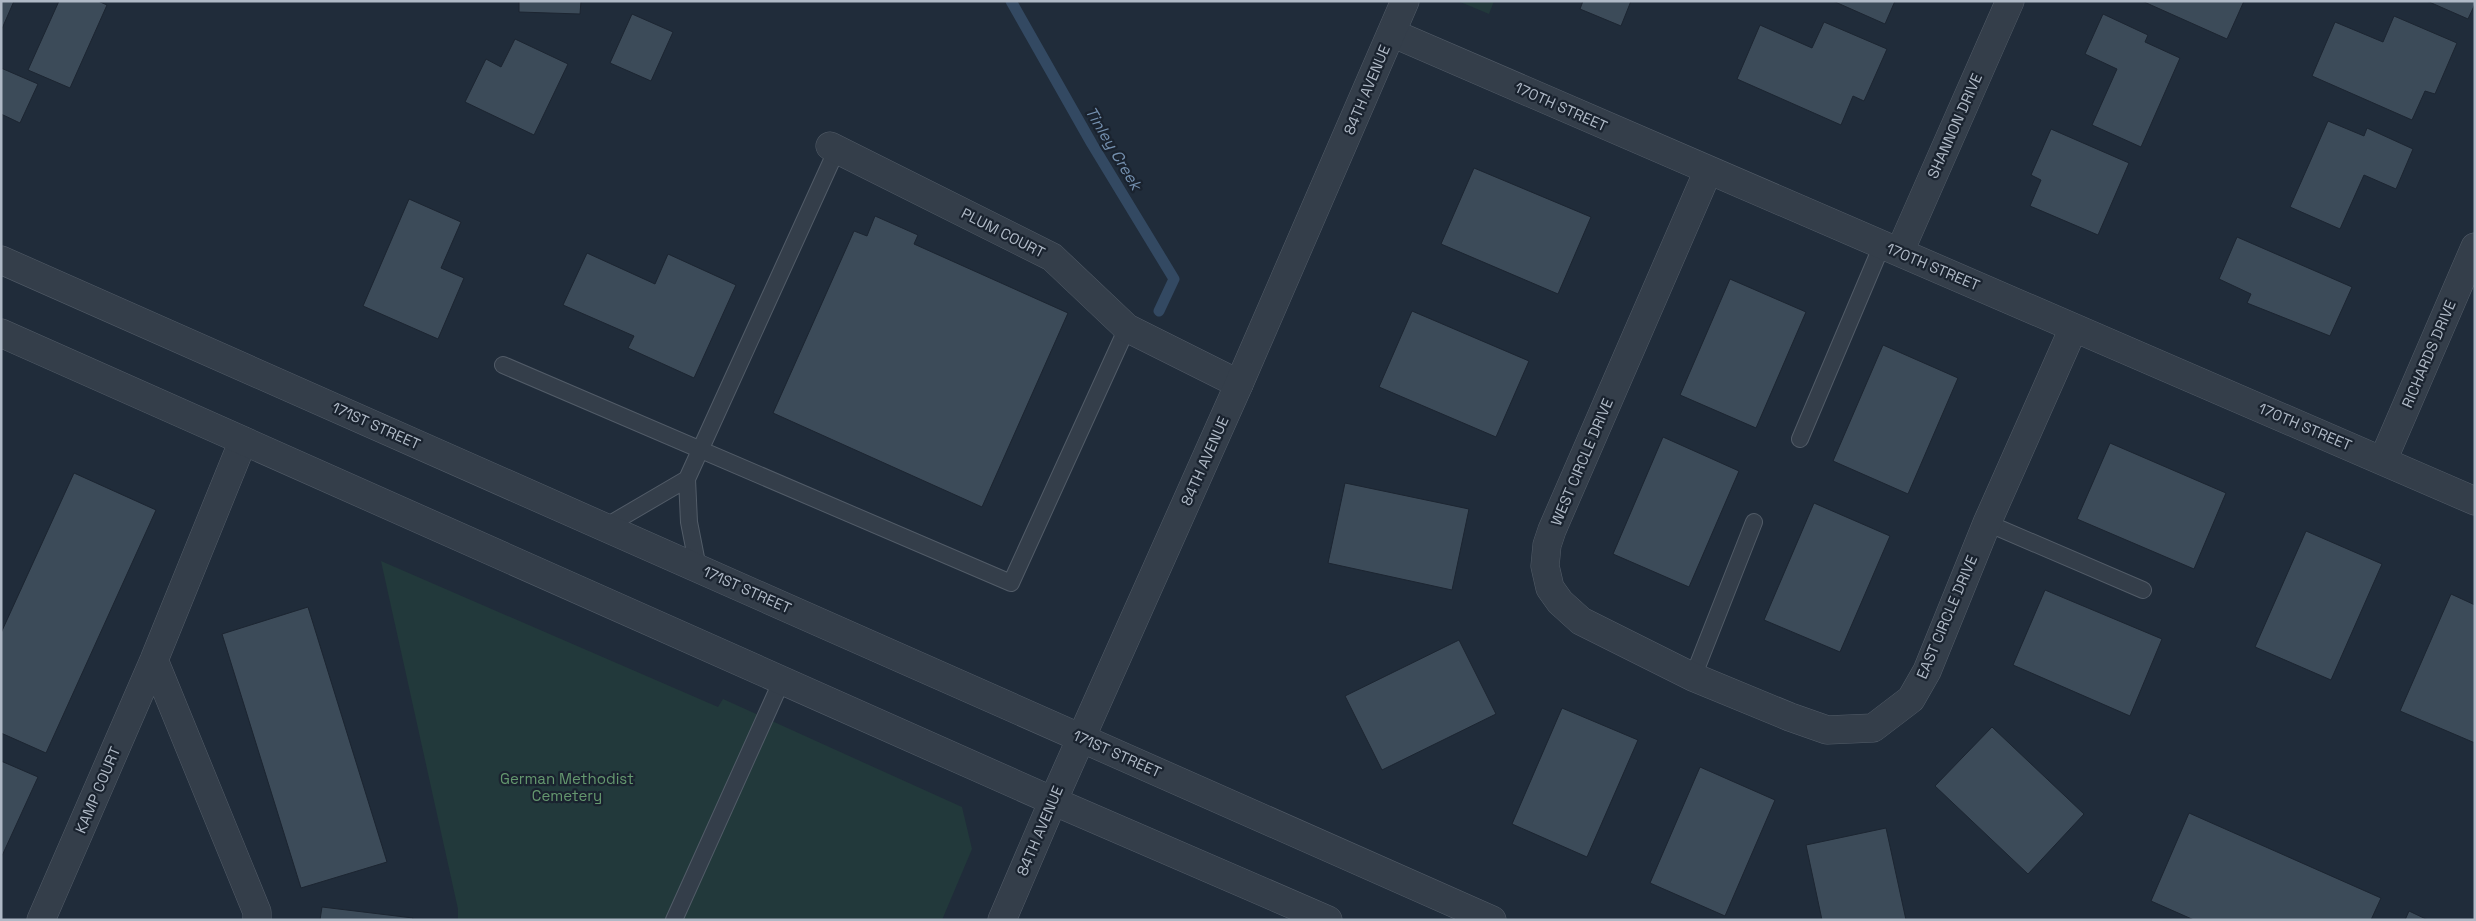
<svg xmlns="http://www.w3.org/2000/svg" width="2476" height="921" font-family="'Space Grotesk',sans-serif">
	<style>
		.green { fill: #22393b }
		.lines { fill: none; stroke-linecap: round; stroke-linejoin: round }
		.stream { stroke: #334962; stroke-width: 11 }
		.building { fill: #3c4b59; stroke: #1c2531 }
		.service-casing { stroke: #525c68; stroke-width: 18 }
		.minor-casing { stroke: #525c68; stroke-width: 29 }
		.tertiary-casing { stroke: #525c68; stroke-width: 29 }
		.service { stroke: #343e4a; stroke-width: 16 }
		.minor { stroke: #343e4a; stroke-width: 28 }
		.tertiary { stroke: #343e4a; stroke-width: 28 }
		.labels { text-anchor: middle; stroke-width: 4.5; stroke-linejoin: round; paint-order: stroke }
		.street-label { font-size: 15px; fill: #afb9c6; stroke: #1a232f }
		.park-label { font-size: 15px; fill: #65986f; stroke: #1a232f }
		.water-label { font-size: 16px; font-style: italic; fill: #7591b0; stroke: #1a232f }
	</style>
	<rect width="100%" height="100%" fill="#202c3a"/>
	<path class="green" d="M1458 1H1494L1489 14Z
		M381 561 718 707 723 699 962 807 972 849 942 920H458V909Z"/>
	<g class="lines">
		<path class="stream" d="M1011 1 1092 144 1174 279 1159 311"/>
	</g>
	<path class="building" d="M1 1H14L1 31Z
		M59 1H98L107 5 70 88 28 70Z
		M519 1H581L580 14 519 12Z
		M1583 1H1631L1621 26 1580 9Z
		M1833 1H1895L1885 24Z
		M2142 1H2244L2227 39Z
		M2427 1H2475V4L2468 19Z
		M632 14 673 32 651 81 610 63Z
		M2103 14 2148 35 2145 42 2180 58 2141 147 2092 125 2117 69 2085 54Z
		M2394 16 2457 43 2435 94 2425 91 2412 120 2312 76 2335 22 2383 42Z
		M1824 22 1887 49 1864 101 1853 96 1841 125 1737 79 1760 25 1812 48Z
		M515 39 568 64 534 135 465 102 486 59 501 67Z
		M1 68 38 84 20 123 1 114Z
		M2328 121 2364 136 2367 128 2413 149 2396 189 2364 175 2340 229 2290 207Z
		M2051 129 2129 163 2098 235 2030 206 2041 180 2031 175Z
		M1474 168 1591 217 1558 294 1441 244Z
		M409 199 461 222 441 268 464 278 438 339 363 306Z
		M875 216 918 235 914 244 1068 313 982 507 773 413 854 231 867 236Z
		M2237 237 2352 287 2330 336 2247 303 2251 294 2219 279Z
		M587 253 655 284 668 254 736 285 694 378 628 348 634 336 563 305Z
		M1730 279 1806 312 1756 428 1680 395Z
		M1412 311 1529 361 1496 437 1379 387Z
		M1883 345 1958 378 1908 494 1833 461Z
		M1663 437 1739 471 1689 587 1613 554Z
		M2110 443 2226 493 2194 569 2077 519Z
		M74 473 156 510 46 753 1 733V633Z
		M1345 483 1469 509 1452 590 1328 563Z
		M1814 503 1890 536 1840 652 1764 620Z
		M2306 531 2382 564 2331 680 2255 647Z
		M2045 590 2162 639 2130 716 2013 665Z
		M2451 594 2475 605V743L2400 711Z
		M308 607 387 862 301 888 222 634Z
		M1459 640 1496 714 1382 770 1345 696Z
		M1562 708 1638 740 1587 857 1512 824Z
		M1992 727 2084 814 2028 874 1935 786Z
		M1 761 38 777 1 858Z
		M1700 767 1775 800 1725 916 1650 883Z
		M2189 813 2381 898 2371 920H2194L2151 901Z
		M1886 828 1906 920H1822L1806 845Z
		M322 907 413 918 412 920H320Z
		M2409 911 2428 920H2405Z"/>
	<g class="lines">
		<defs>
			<path id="service" d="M503 365 1011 583 1127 328
				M1800 439 1882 245
				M1987 523 2143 590
				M605 527 687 479
				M698 568 689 522 687 479 837 149
				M1693 677 1754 522
				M674 920 782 680"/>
			<path id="minor" d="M1392 33 2475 501
				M830 146 1052 257 1127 328 1239 384
				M1708 171 1552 530 1547 545 1545 566 1550 588 1560 602 1581 621 1693 677 1790 717 1827 730 1873 728 1911 699 1927 671 1987 523 2073 329
				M1900 251 2010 1
				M2383 460 2475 247
				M154 660 257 912V920
				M41 920 154 660 243 441
				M1002 920 1053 801"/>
			<path id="tertiary" d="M1 260 1492 920
				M1 333 1053 801 1328 920
				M1053 801 1239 384 1405 1"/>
		</defs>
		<use href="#service" class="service-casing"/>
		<use href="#minor" class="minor-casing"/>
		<use href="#tertiary" class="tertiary-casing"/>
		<use href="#service" class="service"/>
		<use href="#minor" class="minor"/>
		<use href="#tertiary" class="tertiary"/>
	</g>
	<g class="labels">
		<g class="street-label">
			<text transform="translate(1367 90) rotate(-67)" y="5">84TH AVENUE</text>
			<text transform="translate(1561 107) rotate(24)" y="5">170TH STREET</text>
			<text transform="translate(1955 126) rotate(-66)" y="5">SHANNON DRIVE</text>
			<text transform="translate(1003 233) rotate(27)" y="5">PLUM COURT</text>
			<text transform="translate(1933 267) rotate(23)" y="5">170TH STREET</text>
			<text transform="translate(2429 354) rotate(-67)" y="5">RICHARDS DRIVE</text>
			<text transform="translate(376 426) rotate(24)" y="5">171ST STREET</text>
			<text transform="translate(2305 427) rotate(23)" y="5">170TH STREET</text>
			<text transform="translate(1205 461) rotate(-66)" y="5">84TH AVENUE</text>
			<text transform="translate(1582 462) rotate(-67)" y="5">WEST CIRCLE DRIVE</text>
			<text transform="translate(747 590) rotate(24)" y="5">171ST STREET</text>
			<text transform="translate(1947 617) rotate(-67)" y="5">EAST CIRCLE DRIVE</text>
			<text transform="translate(1117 754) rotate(24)" y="5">171ST STREET</text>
			<text transform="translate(98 790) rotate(-67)" y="5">KAMP COURT</text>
			<text transform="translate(1040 831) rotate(-67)" y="5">84TH AVENUE</text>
		</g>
		<g class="park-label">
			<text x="567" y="784">German Methodist<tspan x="567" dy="17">Cemetery</tspan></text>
		</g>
		<g class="water-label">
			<text transform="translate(1114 148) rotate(59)" y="6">Tinley Creek</text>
		</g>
	</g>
	<rect width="2476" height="921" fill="none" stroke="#afb9c6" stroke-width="5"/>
</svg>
